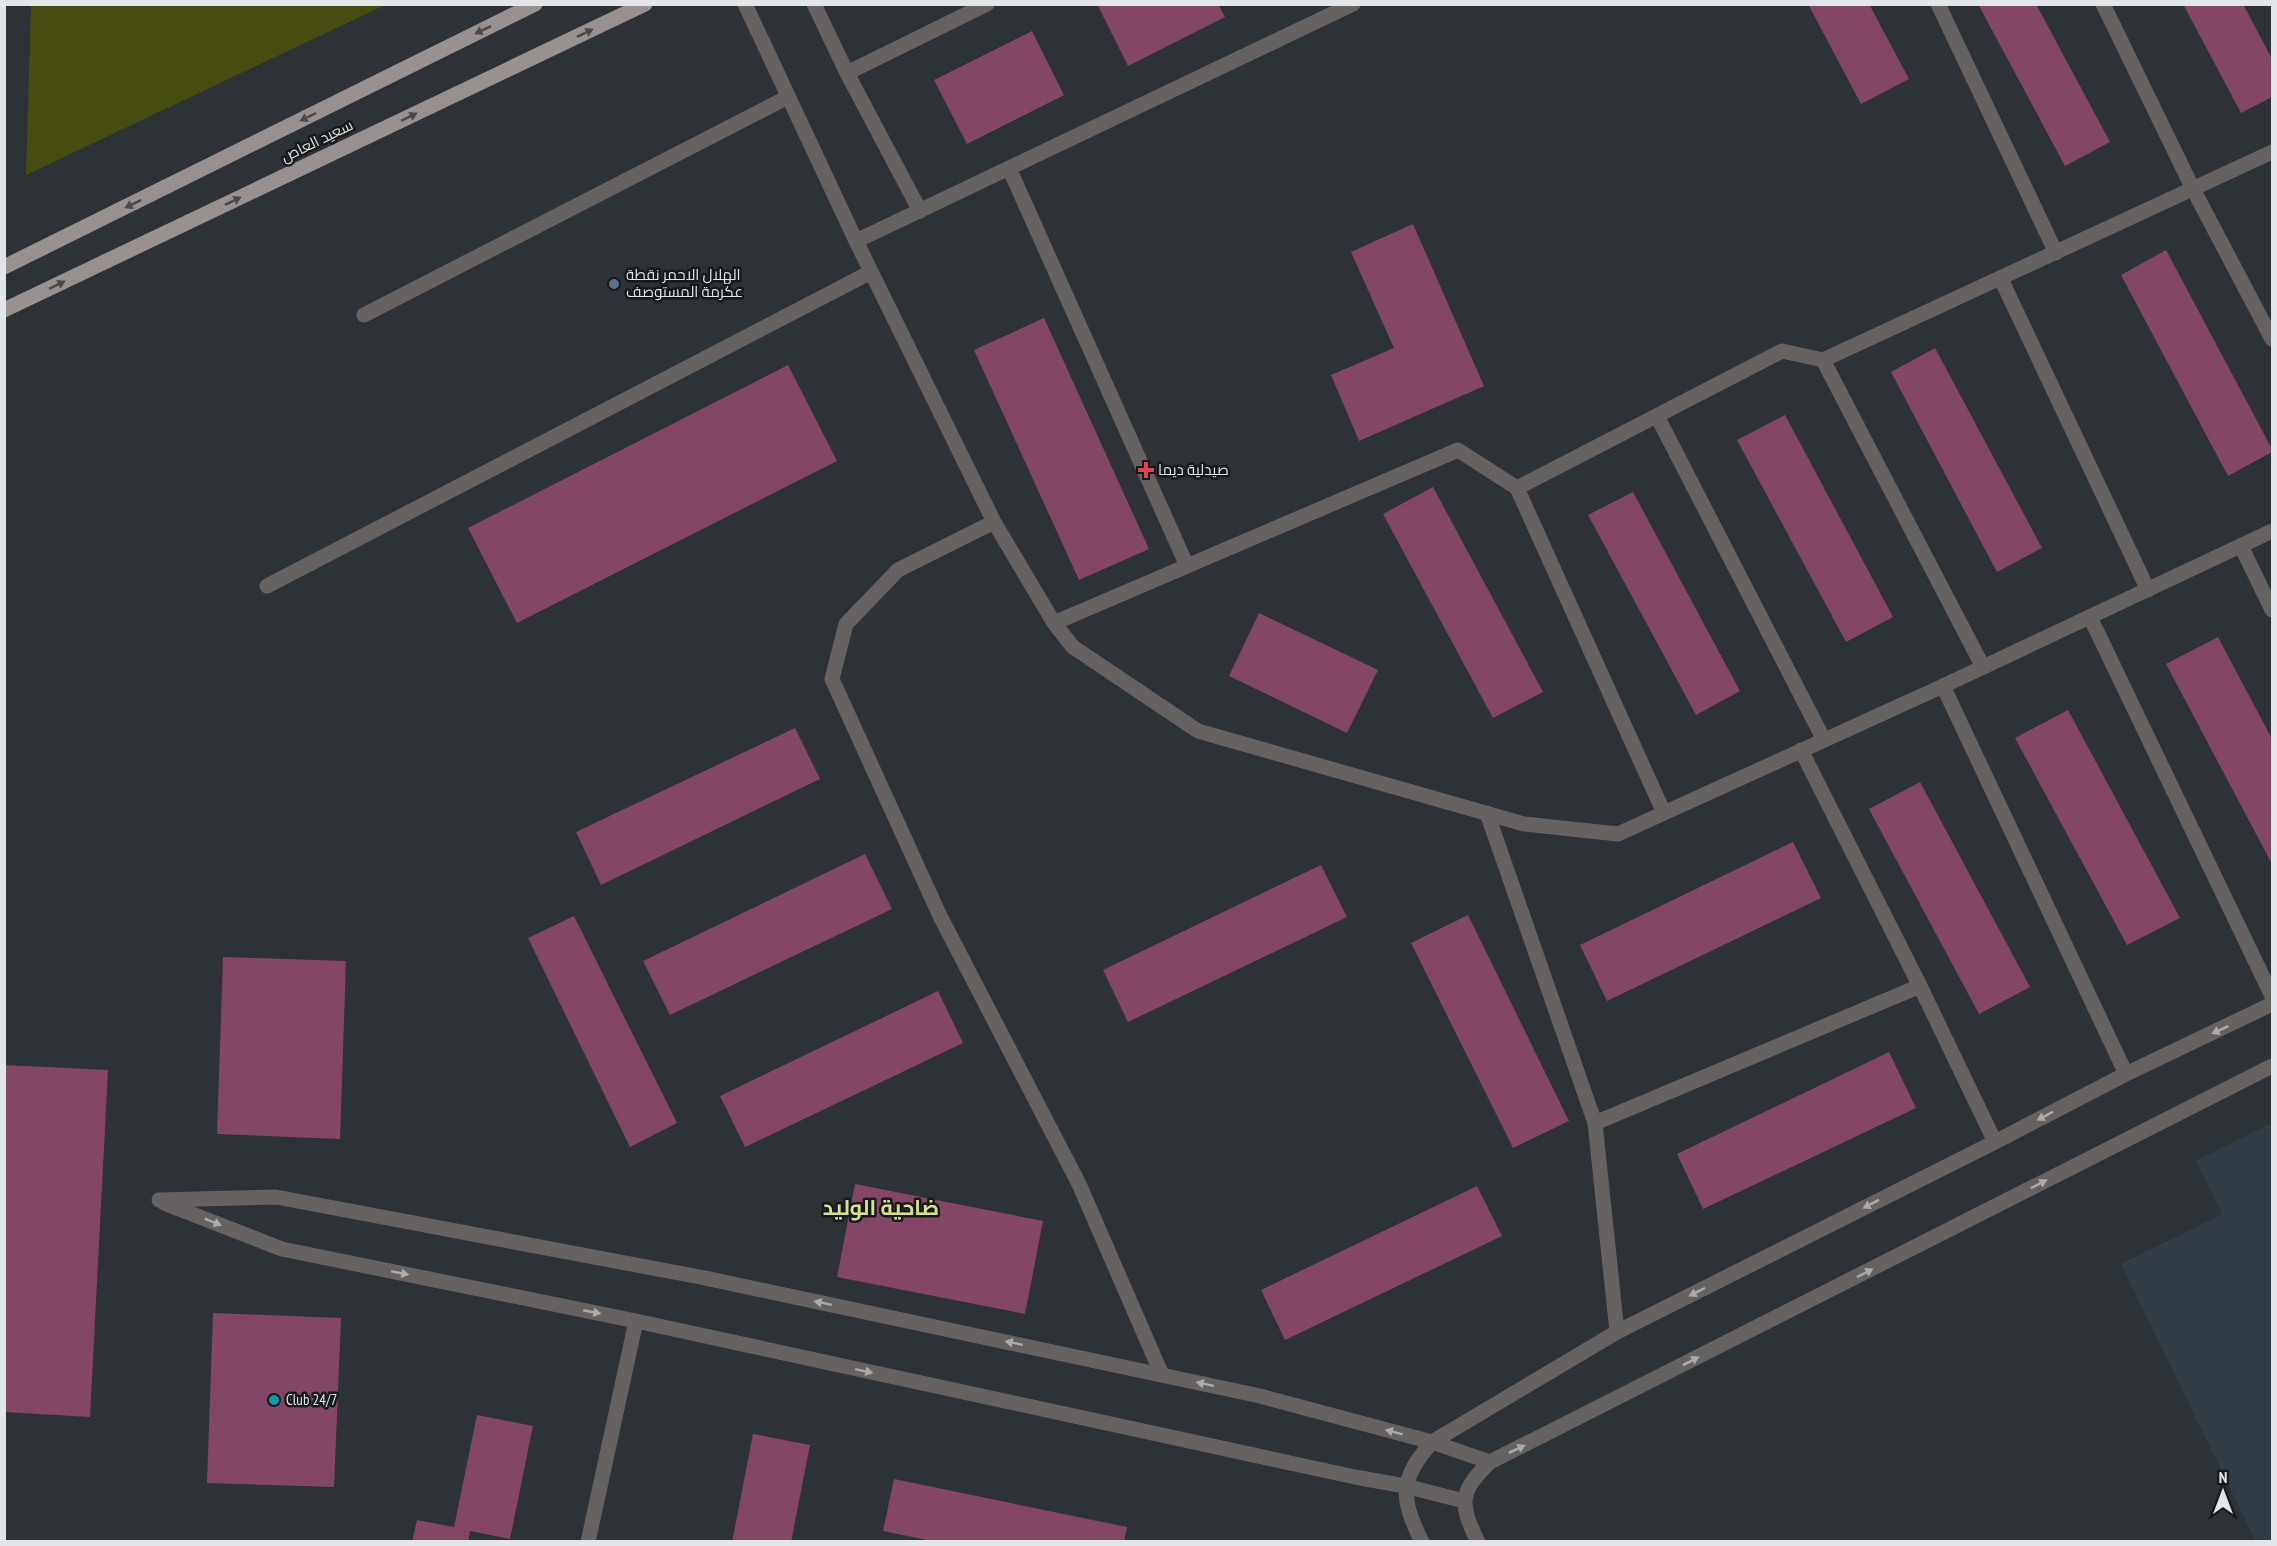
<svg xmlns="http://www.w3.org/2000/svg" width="2277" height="1546" font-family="'PT Sans Narrow',Cairo,sans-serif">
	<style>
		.built { fill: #313c44 }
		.green { fill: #474d11 }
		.building { fill: #844665 }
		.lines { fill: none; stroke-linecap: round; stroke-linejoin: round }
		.minor { stroke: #666261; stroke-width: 15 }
		.major { stroke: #999190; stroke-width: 15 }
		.oneway { fill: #4b4a4a }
		.oneway2 { fill: #ababac }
		.service-dot { fill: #5c6f8a; stroke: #171a1c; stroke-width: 2 }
		.health-dot { fill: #e0444e; stroke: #171a1c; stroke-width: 2 }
		.culture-dot { fill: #0f9aa8; stroke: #171a1c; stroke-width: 2 }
		.labels { text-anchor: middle; stroke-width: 5; stroke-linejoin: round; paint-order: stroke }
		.street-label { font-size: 15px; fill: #e3e6e9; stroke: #171a1c }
		.poi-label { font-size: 15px; fill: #e3e6e9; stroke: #171a1c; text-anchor: start }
		.district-label { font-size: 21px; font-weight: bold; fill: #d7e093; stroke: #171a1c }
	</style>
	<rect width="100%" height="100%" fill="#2d3236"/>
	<path class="built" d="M2272 1123V1541L2256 1542 2121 1264 2222 1214 2196 1161Z"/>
	<path class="green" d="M31 5V4L385 5 26 175Z"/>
	<path class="building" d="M1097 4H1218L1225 17 1128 66Z
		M1808 4H1869L1909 79 1861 104Z
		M1978 4H2036L2110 142 2065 166Z
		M2183 4H2243L2272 59V97L2241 113Z
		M1032 31 1064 95 967 144 934 80Z
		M1413 224 1484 386 1359 441 1331 375 1394 348 1351 252Z
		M2166 250 2272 449V452L2228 476 2121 275Z
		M1044 318 1149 549 1079 580 974 350Z
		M1935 348 2042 548 1997 572 1891 372Z
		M788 365 837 461 517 623 468 528Z
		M1785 415 1893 617 1846 642 1737 440Z
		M1433 487 1543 692 1493 718 1383 514Z
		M1633 492 1740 691 1696 715 1588 515Z
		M1259 613 1378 670 1347 733 1229 676Z
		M2218 637 2272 739V864L2166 664Z
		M2068 710 2180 918 2127 945 2015 738Z
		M795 728 820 779 601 885 576 832Z
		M1920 782 2030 987 1979 1014 1869 809Z
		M1793 842 1821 898 1607 1001 1580 945Z
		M865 854 892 909 670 1015 643 961Z
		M1321 865 1347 917 1128 1022 1103 970Z
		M1468 915 1569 1121 1513 1148 1411 943Z
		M574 916 677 1123 630 1147 528 938Z
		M223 957 346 961 340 1139 217 1134Z
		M938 991 963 1043 745 1147 720 1096Z
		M1889 1052 1916 1108 1703 1209 1677 1154Z
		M4 1065 108 1070 90 1417 4 1412Z
		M855 1184 1043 1221 1025 1314 837 1277Z
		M1477 1186 1502 1236 1285 1340 1261 1290Z
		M213 1313 341 1318 334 1487 207 1483Z
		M477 1415 533 1426 510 1539 470 1531 468 1542H412L417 1520 454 1527Z
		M753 1434 810 1445 791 1542H732Z
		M894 1479 1127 1527 1124 1542H937L883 1531Z"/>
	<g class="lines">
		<path class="minor" d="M745 4 856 241 994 522 1054 623 1073 647 1198 731 1524 824 1618 834 1943 686 2272 531
			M814 4 847 73 920 211
			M1938 4 2056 253
			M2103 4 2193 189 2272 339
			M847 73 987 4
			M1009 168 1187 566
			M856 241 1353 4
			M2001 279 2148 590
			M364 315 788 97
			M1823 360 1983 667
			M1657 416 1824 740
			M1517 488 1664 813
			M994 522 898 570 846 624 832 679 940 916 1079 1184 1162 1375
			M2241 546 2272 610
			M267 586 871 272
			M2090 617 2272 996
			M1054 623 1458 450 1517 488 1782 351 1823 360 2272 152
			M1943 686 2126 1074
			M1801 750 1920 986 1995 1142
			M1487 813 1595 1123 1617 1332
			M1595 1123 1920 986
			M159 1200 276 1197 700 1277 1260 1396 1432 1442 1490 1462
			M164 1203 282 1249 636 1321 1355 1477 1405 1486 1464 1501
			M588 1542 636 1321
			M1422 1542C1400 1497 1399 1480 1432 1442L1617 1332 1995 1142 2126 1074 2272 1004
			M1478 1542C1459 1503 1459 1492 1490 1462L2272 1066"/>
		<path class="major" d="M4 267 535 4
			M4 310 645 4"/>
	</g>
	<defs><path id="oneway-solid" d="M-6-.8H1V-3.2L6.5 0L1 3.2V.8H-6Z" transform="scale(1.5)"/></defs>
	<g class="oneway">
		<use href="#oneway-solid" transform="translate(483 30) rotate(154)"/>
		<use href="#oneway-solid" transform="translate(585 33) rotate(-26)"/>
		<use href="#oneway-solid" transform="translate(308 117) rotate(154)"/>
		<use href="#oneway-solid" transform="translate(409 117) rotate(-26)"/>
		<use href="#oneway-solid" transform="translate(233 201) rotate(-26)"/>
		<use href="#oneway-solid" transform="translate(133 204) rotate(154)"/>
		<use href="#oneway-solid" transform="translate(57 285) rotate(-26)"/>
	</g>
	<g class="oneway2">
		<use href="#oneway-solid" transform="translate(2220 1030) rotate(155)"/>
		<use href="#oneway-solid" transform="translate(2045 1116) rotate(152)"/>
		<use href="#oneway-solid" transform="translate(2039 1184) rotate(-27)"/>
		<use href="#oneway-solid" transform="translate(1871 1204) rotate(153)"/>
		<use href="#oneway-solid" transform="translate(213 1222) rotate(22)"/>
		<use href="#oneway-solid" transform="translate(400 1273) rotate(11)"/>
		<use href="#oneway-solid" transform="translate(1865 1273) rotate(-27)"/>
		<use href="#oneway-solid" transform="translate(1697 1292) rotate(153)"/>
		<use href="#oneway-solid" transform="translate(823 1303) rotate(-168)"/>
		<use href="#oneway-solid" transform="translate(592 1312) rotate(11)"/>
		<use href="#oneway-solid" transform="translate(1014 1343) rotate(-168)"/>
		<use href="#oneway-solid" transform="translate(1691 1361) rotate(-27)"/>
		<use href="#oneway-solid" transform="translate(864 1371) rotate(12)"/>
		<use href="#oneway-solid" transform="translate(1205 1384) rotate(-168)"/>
		<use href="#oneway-solid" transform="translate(1394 1432) rotate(-165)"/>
		<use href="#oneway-solid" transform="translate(1517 1449) rotate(-26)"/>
	</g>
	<circle class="service-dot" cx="614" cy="284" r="6"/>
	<path class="health-dot" d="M1143 461h6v6h6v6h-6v6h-6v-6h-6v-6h6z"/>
	<circle class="culture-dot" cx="274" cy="1400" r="6"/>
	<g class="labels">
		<g class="street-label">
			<text transform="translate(317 141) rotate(-26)" y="5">سعيد العاص</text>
		</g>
		<g class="poi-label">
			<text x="626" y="280">الهلال الاحمر نقطة<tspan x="626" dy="17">عكرمة المستوصف</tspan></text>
			<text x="1158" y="475">صيدلية ديما</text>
			<text x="286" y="1405">Club 24/7</text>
		</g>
		<g class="district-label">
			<text x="881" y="1215">ضاحية الوليد</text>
		</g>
	</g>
	<rect width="2277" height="1546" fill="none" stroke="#e3e6e9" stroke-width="12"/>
	<g transform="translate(2223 1492)" stroke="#171a1c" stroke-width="4.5" paint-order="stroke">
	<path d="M0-4.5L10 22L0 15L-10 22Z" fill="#e3e6e9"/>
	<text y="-9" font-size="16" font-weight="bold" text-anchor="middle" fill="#e3e6e9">N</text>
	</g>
</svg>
